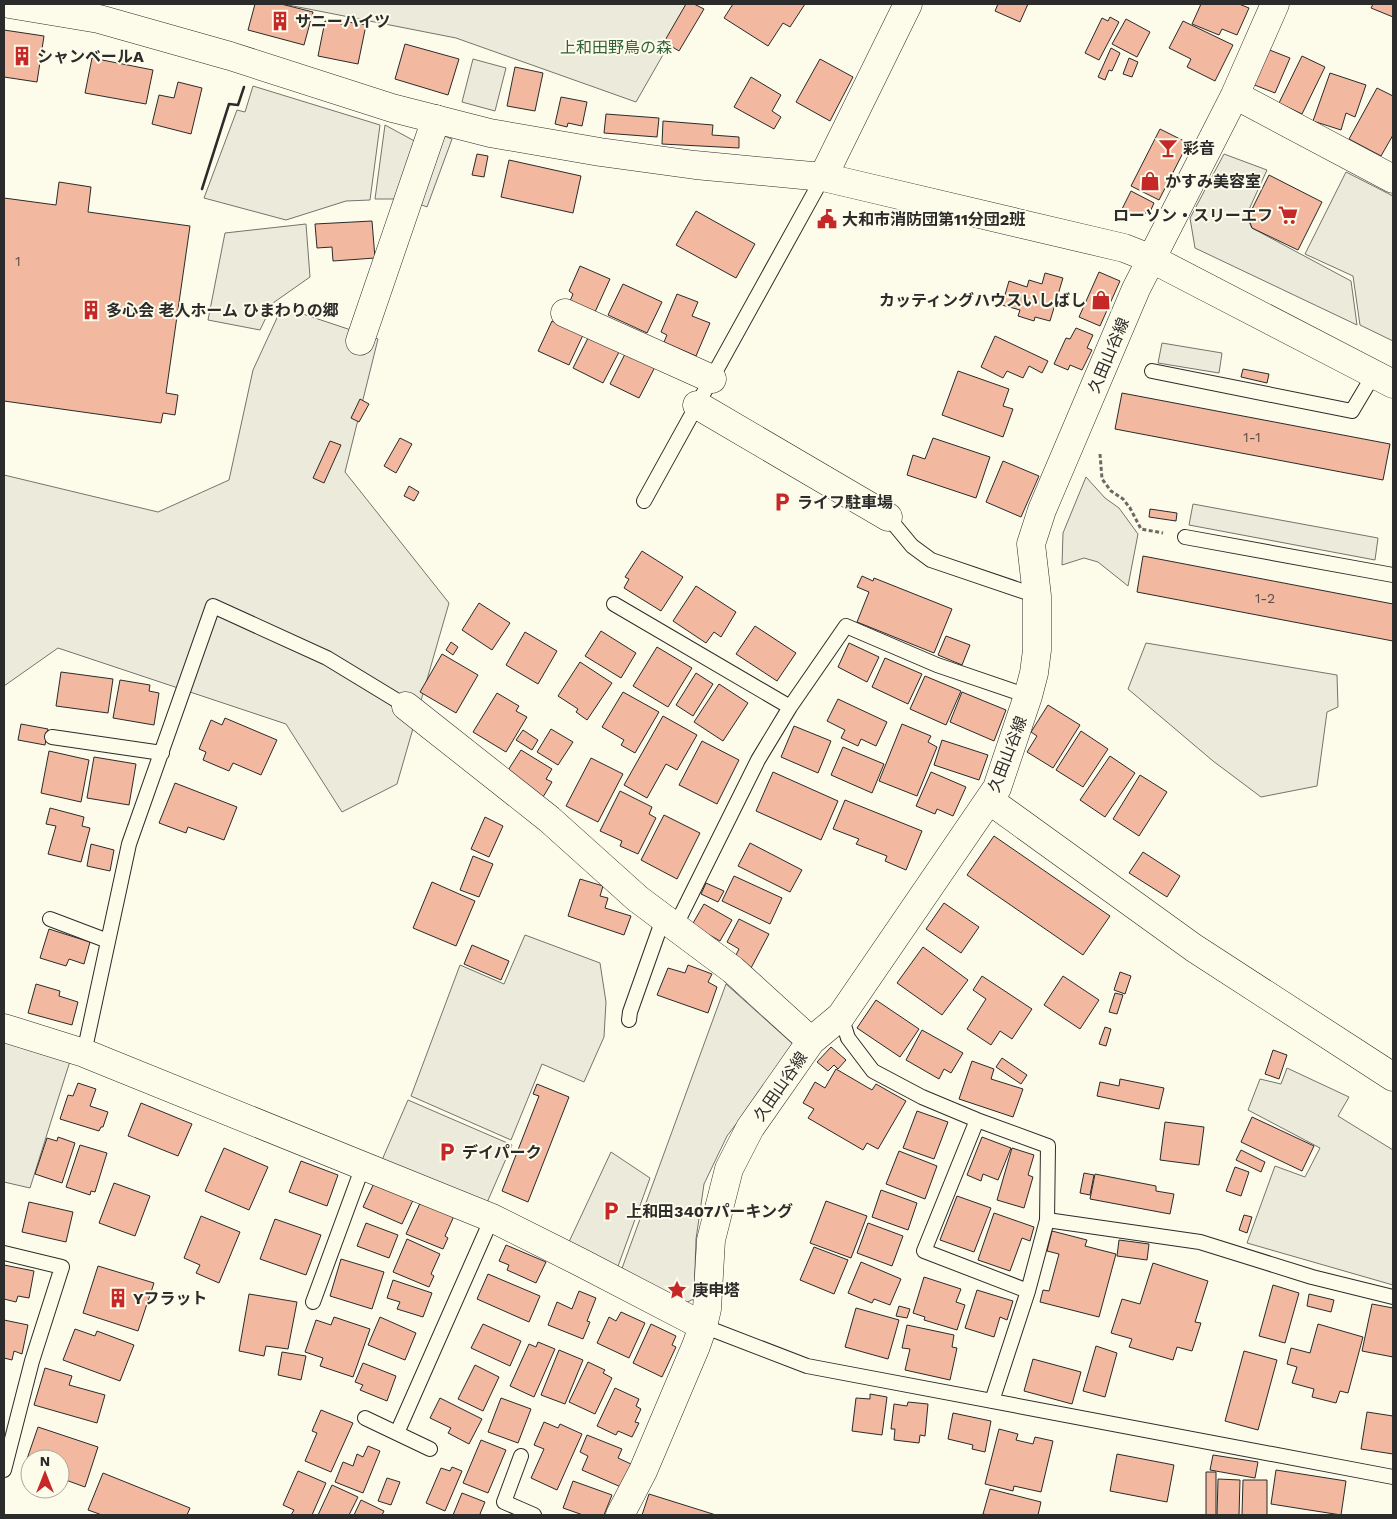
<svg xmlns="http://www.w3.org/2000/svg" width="1397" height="1519" font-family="'Work Sans','Noto Sans JP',sans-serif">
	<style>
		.green { fill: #ecebdb; stroke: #74746e }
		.parking { fill: #eceadb; stroke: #74746e }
		.building { fill: #f2b8a0; stroke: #2b2b2b }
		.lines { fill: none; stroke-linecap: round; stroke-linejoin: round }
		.lane-casing { stroke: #2b2b2b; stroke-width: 16 }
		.street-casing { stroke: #2b2b2b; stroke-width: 29 }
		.secondary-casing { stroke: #2b2b2b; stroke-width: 29 }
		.path { stroke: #6a6964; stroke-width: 3; stroke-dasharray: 4 2.5; stroke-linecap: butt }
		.lane { stroke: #fdfbea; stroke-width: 14 }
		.street { stroke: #fdfbea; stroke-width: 28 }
		.secondary { stroke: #fdfbea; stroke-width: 28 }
		.wall { stroke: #2b2b2b; stroke-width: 2.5 }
		.labels { text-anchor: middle; stroke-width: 4; stroke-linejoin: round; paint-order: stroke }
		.number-label { font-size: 14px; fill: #5d4e48 }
		.poi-label { font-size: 16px; font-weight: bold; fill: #2b2b2b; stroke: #fdfbea; text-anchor: start }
		.park-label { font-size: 16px; fill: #34623c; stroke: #fdfbea }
		.street-label { font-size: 16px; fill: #2b2b2b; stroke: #fdfbea }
	</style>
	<rect width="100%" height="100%" fill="#fdfbea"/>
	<path class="green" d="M283 4H692L636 102 456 38Z
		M473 59 506 68 495 111 462 102Z
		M385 125 420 144 396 199H375Z
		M439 134 452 139 427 207 414 202Z
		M282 307 378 339 345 472 449 603 397 784 342 812 286 724 58 648 4 686V475L158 512 229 480 253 370Z
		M1086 477 1105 498 1119 508 1138 534 1128 586 1098 562 1084 558 1062 565 1063 533Z
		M4 1040 71 1058 30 1188 4 1182Z"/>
	<path class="parking" d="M253 86 380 125 370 200 346 201 286 220 204 198 237 110 245 112Z
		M1224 154 1267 170 1246 216 1252 228 1351 281 1357 325 1195 248 1190 218Z
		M1346 172 1393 196V341L1360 325 1353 276 1305 254Z
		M306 224 310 277 273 303 260 330 208 320 225 233Z
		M1162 343 1222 353 1219 373 1158 363Z
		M1193 504 1378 538 1375 560 1189 525Z
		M1146 643 1337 675 1338 707 1327 712 1317 786 1261 797 1213 761 1128 689Z
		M525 935 600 963 606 1002 604 1037 584 1082 542 1064 511 1140 411 1096 460 965 504 984Z
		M726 984 795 1046 727 1136 704 1184 696 1239 694 1299 685 1303 621 1271Z
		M1287 1068 1349 1097 1338 1116 1393 1150V1285L1247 1243 1275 1166 1305 1177 1320 1148 1248 1110 1260 1079 1281 1084Z
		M408 1100 512 1145 486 1205 382 1160Z
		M611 1152 650 1178 617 1269 568 1244Z"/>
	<path class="building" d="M255 4H281L313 12 304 45 248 30Z
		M686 4H694L704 9 679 51 664 42Z
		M733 4H805L790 27 783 23 768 46 724 18Z
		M998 4H1028L1020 22 995 11Z
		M1201 4H1239L1249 8 1237 35 1222 29 1219 35 1192 24Z
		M1373 4H1393V17L1371 8Z
		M1110 17 1119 22 1099 60 1085 53 1102 18 1108 21Z
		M1126 19 1150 32 1137 57 1112 44Z
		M325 21 348 25V22L366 25 358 64 318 56Z
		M1183 21 1233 45 1215 81 1187 67 1191 59 1169 48Z
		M4 30 44 36 37 82 4 77Z
		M405 44 459 59 448 95 395 79Z
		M1111 48 1120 53 1112 71 1109 70 1105 80 1098 77Z
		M1267 49 1290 58 1275 93 1252 84Z
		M1302 56 1325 67 1302 114 1279 103Z
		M92 58 153 70 146 104 85 93Z
		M1129 58 1138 62 1132 77 1123 74Z
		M820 59 853 77 830 121 796 102Z
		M515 67 543 73 535 111 507 106Z
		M1330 73 1366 85 1355 117 1346 113 1341 130 1313 121Z
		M751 77 781 95 772 111 781 117 774 129 734 107Z
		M178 82 202 88 191 134 152 124 159 95 174 98Z
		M1377 88 1393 96V135L1381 156 1349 139Z
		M561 97 587 102 582 126 568 123 567 127 555 124Z
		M606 114 659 118 657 137 604 133Z
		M663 121 713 125 712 135 739 137V148L662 144Z
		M1160 129 1188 143 1159 200 1131 186Z
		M477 154 488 156 484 177 472 175Z
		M509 160 581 176 573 213 501 197Z
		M1269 175 1322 202 1298 250 1252 228 1248 217Z
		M59 182 91 187 88 212 190 226 166 393 178 395 175 415 163 413 161 423 4 401V198L56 205Z
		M1131 191 1154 203 1150 212 1129 217 1121 211Z
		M696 211 755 244 736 278 676 245Z
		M372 221 375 258 333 261 332 247 317 248 315 224Z
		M580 266 610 279 595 312 570 301 573 294 569 291Z
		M1099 272 1120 281 1100 326 1079 317Z
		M1045 273 1063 278 1050 321 1035 317 1034 321 1018 316 1020 310 1002 305 1009 281 1027 287 1029 280 1042 284Z
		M623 284 662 302 647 333 608 315Z
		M677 294 698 302 692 316 710 323 696 356 664 342 667 335 661 332Z
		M552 321 583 335 569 365 538 351Z
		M1076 328 1093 335 1087 348 1092 350 1082 370 1070 365 1068 370 1054 364 1066 338 1070 339Z
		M589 336 619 352 603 383 573 368Z
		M995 336 1048 361 1042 373 1029 366 1023 378 1007 371 1003 378 981 367Z
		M626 352 655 367 639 398 610 384Z
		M1243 369 1269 374 1267 383 1241 377Z
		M958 371 1009 389 1003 406 1013 409 1003 437 942 415Z
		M1122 393 1390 444 1383 480 1115 429Z
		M360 399 369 404 359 422 351 418Z
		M400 438 412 444 396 473 384 466Z
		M933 438 990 457 976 498 907 475 913 455 925 459Z
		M330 441 341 445 324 483 313 478Z
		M1003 461 1039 476 1021 517 986 502Z
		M409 486 419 492 414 501 404 496Z
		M1150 509 1177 513 1176 521 1149 517Z
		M642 551 683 577 661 611 624 588 629 579 625 577Z
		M1143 556 1393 604V641L1137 592Z
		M862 576 873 581 874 578 952 609 934 653 857 622 869 592 857 587Z
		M696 586 736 612 721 637 714 632 706 643 673 621Z
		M479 603 510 623 492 650 462 630Z
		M755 626 796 653 777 681 736 654Z
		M601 631 636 653 621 678 585 656Z
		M525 632 557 651 538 684 506 665Z
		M946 636 970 645 962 665 938 655Z
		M451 642 458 647 453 655 446 650Z
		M849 643 879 657 867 682 838 667Z
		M657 647 692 668 668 707 633 686Z
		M442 654 478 675 456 713 420 692Z
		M885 658 922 674 908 704 872 687Z
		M580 662 612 683 587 720 576 712 578 709 558 696Z
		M61 672 113 679 108 713 56 706Z
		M696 673 713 684 693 716 676 705Z
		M925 676 961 691 946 725 910 709Z
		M120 680 150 685 149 691 159 693 154 725 113 718Z
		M719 684 748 703 723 741 694 722Z
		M623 692 659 712 635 753 621 745 624 740 602 727Z
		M962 692 1006 710 994 741 950 722Z
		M497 693 519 706 516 711 527 717 506 752 473 732Z
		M838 699 887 722 876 746 861 739 858 746 841 738 845 730 827 721Z
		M1048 705 1080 725 1053 768 1027 752 1037 736 1031 732Z
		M663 716 697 735 677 770 666 764 647 798 624 785Z
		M225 718 277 740 261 775 233 763 229 771 203 760 206 752 199 749 211 720 222 725Z
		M21 724 48 729 45 745 18 740Z
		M902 724 931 736 928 742 937 747 917 796 879 781Z
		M794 726 831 741 818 773 781 757Z
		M551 729 573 742 558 765 537 752Z
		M523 730 538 740 532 750 516 740Z
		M1081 731 1108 749 1083 787 1056 770Z
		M942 740 988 755 979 780 934 765Z
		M702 741 739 760 717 804 679 785Z
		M843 747 884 764 872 793 831 775Z
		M521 750 552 769 546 779 552 782 540 802 503 778Z
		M49 751 89 760 81 802 41 793Z
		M1110 756 1135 773 1105 817 1080 800Z
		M94 757 136 764 129 805 87 798Z
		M591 758 623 774 598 822 566 806Z
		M773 772 838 801 821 840 756 811Z
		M931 772 966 787 953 816 937 809 935 814 916 806Z
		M1140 775 1167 792 1139 836 1113 819Z
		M175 783 237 807 224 840 188 827 186 833 159 823Z
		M620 791 652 807 649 814 656 818 638 854 620 846 622 841 600 831Z
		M845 800 922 831 906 870 885 861 887 856 856 844 859 839 833 829Z
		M50 808 84 817 82 826 90 828 81 862 48 854 56 826 46 824Z
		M664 815 700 833 677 879 641 860Z
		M485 817 503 826 489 857 471 849Z
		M994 836 1110 916 1083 955 967 875Z
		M750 843 802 870 790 892 738 866Z
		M91 844 114 850 110 871 87 866Z
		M1143 852 1180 876 1167 897 1129 873Z
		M473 856 493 864 479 897 460 890Z
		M734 876 782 898 770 924 722 901Z
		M580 879 603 886 600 896 608 898 605 908 631 916 624 935 568 916Z
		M432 882 475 901 456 946 413 928Z
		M706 883 724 891 718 902 701 894Z
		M944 903 979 927 961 953 926 929Z
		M704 904 732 920 720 941 692 925Z
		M739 919 769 934 751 968 734 959 739 949 727 942Z
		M49 929 90 942 84 964 69 959 66 966 40 958Z
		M472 945 509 961 501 980 464 964Z
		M923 947 968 980 942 1015 897 983Z
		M688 965 712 974 708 982 717 987 708 1013 657 995 668 968 685 973Z
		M1120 972 1131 976 1125 994 1114 990Z
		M982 976 1032 1009 1012 1039 1000 1031 991 1045 967 1029 986 999 973 990Z
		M1063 976 1099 1000 1080 1029 1044 1005Z
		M36 984 60 991 59 996 78 1002 72 1025 28 1013Z
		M1115 993 1123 995 1117 1014 1109 1012Z
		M876 1000 919 1029 900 1057 857 1028Z
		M1105 1027 1111 1029 1106 1046 1099 1044Z
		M922 1030 963 1053 951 1073 944 1069 939 1079 906 1060Z
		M831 1047 846 1060 838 1069 834 1065 828 1071 817 1062Z
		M1273 1050 1287 1055 1279 1079 1265 1074Z
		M1002 1058 1027 1075 1021 1084 996 1067Z
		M972 1061 994 1069 991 1079 1023 1089 1013 1117 959 1099Z
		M836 1069 872 1090 876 1084 906 1101 878 1149 867 1143 863 1150 808 1118 814 1109 803 1103 815 1082 825 1088Z
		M1120 1079 1164 1088 1159 1109 1097 1096 1100 1082 1119 1086Z
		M78 1083 96 1089 90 1106 108 1112 103 1127H101L99 1131 60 1119 68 1095 73 1096Z
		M537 1084 569 1097 528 1202 502 1191 539 1096 533 1094Z
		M141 1103 192 1124 178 1156 128 1136Z
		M917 1111 948 1122 934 1159 903 1148Z
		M1252 1117 1314 1146 1302 1171 1241 1142Z
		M1165 1122 1204 1127 1199 1165 1160 1160Z
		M58 1137 75 1143 62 1183 35 1174 47 1138 57 1141Z
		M982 1137 1011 1148 998 1180 983 1174 981 1181 967 1175Z
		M80 1145 107 1153 95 1192 91 1191 90 1195 66 1187Z
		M224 1148 268 1167 249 1210 205 1191Z
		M1012 1148 1034 1155 1028 1175 1033 1177 1024 1208 997 1200Z
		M1241 1150 1265 1162 1261 1172 1236 1160Z
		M899 1151 937 1166 925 1199 886 1184Z
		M301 1161 338 1175 327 1206 289 1192Z
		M1235 1167 1249 1172 1241 1196 1226 1191Z
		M1084 1173 1094 1175 1090 1195 1080 1193Z
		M1095 1174 1156 1186V1191L1174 1194 1170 1214 1090 1199Z
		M375 1181 414 1198 402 1224 363 1207Z
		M114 1183 150 1196 135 1236 99 1223Z
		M881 1190 917 1203 908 1230 872 1217Z
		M957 1196 991 1208 974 1252 940 1240Z
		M421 1201 454 1216 445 1236 448 1238 443 1249 406 1234Z
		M826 1201 867 1216 851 1258 810 1243Z
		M29 1202 73 1212 66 1242 22 1232Z
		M994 1213 1034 1227 1030 1241 1022 1238 1010 1271 978 1260Z
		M1244 1215 1252 1217 1247 1233 1239 1230Z
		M201 1216 240 1232 219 1283 196 1273 200 1265 184 1258Z
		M275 1219 321 1235 306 1275 260 1259Z
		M366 1223 398 1235 389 1258 357 1246Z
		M868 1223 903 1236 892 1266 857 1253Z
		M1052 1231 1087 1240 1085 1246 1116 1254 1099 1317 1040 1302 1043 1290 1049 1291 1059 1254 1047 1251Z
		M407 1239 440 1254 431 1274 434 1276 429 1287 393 1272Z
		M1119 1240 1149 1244 1147 1260 1117 1256Z
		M506 1245 546 1262 536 1283 507 1270 509 1265 499 1261Z
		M814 1247 848 1260 834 1294 800 1280Z
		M341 1259 384 1272 372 1309 330 1296Z
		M861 1262 901 1279 890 1305 874 1299 872 1303 848 1293Z
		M1153 1263 1208 1281 1195 1322 1201 1323 1192 1351 1177 1347 1173 1360 1129 1347 1132 1339 1111 1333 1122 1299 1140 1304Z
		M4 1265 34 1271 29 1298 18 1296 16 1302 4 1299Z
		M98 1266 154 1283 138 1331 83 1313Z
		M488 1274 540 1296 529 1322 477 1299Z
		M924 1277 961 1289 956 1302 965 1305 957 1330 924 1320 925 1317 913 1313Z
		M393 1280 432 1293 423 1317 397 1309 400 1302 387 1298Z
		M1273 1285 1299 1293 1285 1343 1259 1336Z
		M977 1290 1013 1301 1007 1320 1000 1317 994 1337 965 1328Z
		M579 1291 596 1298 587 1321 590 1322 583 1339 548 1325 557 1302 572 1309Z
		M249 1294 297 1302 288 1349 266 1346 264 1356 239 1351Z
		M1309 1294 1334 1300 1331 1312 1307 1306Z
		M1372 1304 1393 1308V1357L1362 1351Z
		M899 1306 910 1309 907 1318 896 1316Z
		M856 1308 899 1320 888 1359 845 1347Z
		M621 1312 645 1323 629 1358 597 1343 609 1317 616 1321Z
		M334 1317 370 1329 353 1377 320 1366 323 1358 305 1352 316 1320 331 1325Z
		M380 1317 416 1333 405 1360 368 1345Z
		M4 1320 28 1325 22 1354 14 1351 12 1360 4 1358Z
		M483 1324 521 1341 510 1366 471 1348Z
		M651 1324 676 1336 672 1345 676 1347 662 1377 633 1363Z
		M1318 1324 1363 1337 1348 1393 1340 1391 1336 1403 1312 1397 1314 1389 1292 1383 1297 1367 1287 1364 1291 1348 1310 1353Z
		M907 1325 954 1335 952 1347 957 1348 950 1380 905 1370 910 1349 902 1348Z
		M75 1329 95 1336 97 1331 134 1345 120 1381 63 1360Z
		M538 1342 555 1349 534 1397 510 1386 529 1344 536 1347Z
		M1096 1346 1117 1353 1105 1397 1083 1391Z
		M559 1350 583 1360 565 1404 541 1395Z
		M1244 1351 1277 1360 1258 1430 1225 1421Z
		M282 1352 306 1356 301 1380 278 1375Z
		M1033 1359 1081 1372 1072 1404 1024 1391Z
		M588 1362 605 1370 603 1373 612 1378 595 1414 569 1402Z
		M363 1363 396 1376 387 1401 360 1390 363 1385 355 1382Z
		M475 1365 499 1377 483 1411 458 1399Z
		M45 1368 72 1376 69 1385 105 1395 97 1423 34 1405Z
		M615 1388 639 1399 636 1406 641 1409 635 1422 639 1423 632 1437 618 1431 616 1435 597 1426Z
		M870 1394 887 1397 882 1435 852 1431 856 1398 870 1399Z
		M440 1398 482 1419 469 1444 448 1433 451 1428 430 1418Z
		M501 1398 531 1409 518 1443 488 1432Z
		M908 1402 928 1404 925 1436 920 1435 919 1443 894 1440 895 1429H891L894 1404 907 1406Z
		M321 1410 353 1423 331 1472 305 1461 317 1433 312 1431Z
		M1367 1412 1393 1416V1454L1361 1449Z
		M953 1413 991 1421 985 1452 972 1449 973 1445 948 1439Z
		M544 1422 558 1428 560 1424 582 1434 557 1490 531 1478 544 1449 534 1445Z
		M38 1427 98 1447 85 1487 63 1479 66 1471 60 1469V1459H27Z
		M999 1429 1018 1434 1016 1440 1033 1444 1035 1437 1053 1441 1041 1492 1014 1486 1013 1491 985 1484Z
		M587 1435 622 1449 618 1458 631 1464 621 1487 582 1470 588 1456 580 1452Z
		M481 1440 506 1450 488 1493 463 1483Z
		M368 1446 380 1451 363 1493 335 1482 343 1462 353 1466 357 1454 363 1457Z
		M1117 1454 1174 1465 1167 1502 1110 1491Z
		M1213 1455 1258 1462 1255 1478 1210 1470Z
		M452 1467 462 1471 445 1511 426 1503 441 1468 450 1471Z
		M1276 1470 1346 1481 1341 1515 1271 1504Z
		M298 1471 326 1483 312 1515H291L294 1510 283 1505Z
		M1206 1472H1216V1515H1206Z
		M103 1473 190 1508 187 1515H102L88 1510Z
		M387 1478 400 1482 391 1505 378 1501Z
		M1218 1479 1240 1480 1239 1515H1217Z
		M1243 1480H1267V1515H1242Z
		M573 1481 612 1495 604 1515H583L563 1508Z
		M332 1485 358 1497 349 1515H318Z
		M990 1489 1041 1502 1038 1515H988L983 1514Z
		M462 1493 485 1502 480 1514 482 1515H453Z
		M649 1494 716 1515H642Z
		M361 1500 384 1511 382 1515H354Z"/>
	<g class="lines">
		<defs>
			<path id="lane" d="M1152 371 1352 411 1374 374
				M644 501 823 177
				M888 517 912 546 931 560 1037 596
				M1185 537 1393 575
				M614 604 790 707
				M52 737 162 753
				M50 919 108 941
				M675 927 758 760 790 707 846 626 937 665 1028 696
				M841 1016 848 1038 873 1071 922 1097 977 1120 1048 1146 1047 1220 1028 1291 992 1401
				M629 1020 630 1012 663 919
				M84 1053 129 844 213 606 327 658 406 706
				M977 1120 924 1251 1028 1291
				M1047 1220 1200 1242 1312 1277 1393 1297
				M4 1253 62 1267 32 1361 4 1470
				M313 1302 363 1166
				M703 1326 807 1366 1393 1477
				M365 1418 430 1449
				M397 1433 492 1218
				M521 1456 504 1502 534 1515"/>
			<path id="street" d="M1235 95 1393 179
				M823 177 908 4
				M565 313 712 379
				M360 341 436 119
				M697 405 888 517
				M406 706 549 819 638 899 733 970 811 1041
				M989 800 1194 948 1393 1077
				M4 1028 84 1053 492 1218 580 1262 703 1326
				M620 1515 643 1471 696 1346 703 1326 707 1309 711 1240 729 1169 750 1128 811 1041 841 1016 997 788 1028 696 1034 673 1037 650V596L1031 544 1042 510 1136 289 1235 95 1275 4"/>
			<path id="secondary" d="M9 4 99 19 230 56 392 108 490 133 600 152 695 165 823 177 1124 248 1152 259 1393 384"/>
		</defs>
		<use href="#lane" class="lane-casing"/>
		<use href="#street" class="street-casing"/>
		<use href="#secondary" class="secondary-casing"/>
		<path class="path" d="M1100 454 1102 479 1111 491 1123 499 1130 508 1141 529 1163 533"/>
		<use href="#lane" class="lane"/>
		<use href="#street" class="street"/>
		<use href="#secondary" class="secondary"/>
		<path class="wall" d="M202 189 229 104 238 105 244 87"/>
	</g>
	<defs>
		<symbol id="building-bare" viewBox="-9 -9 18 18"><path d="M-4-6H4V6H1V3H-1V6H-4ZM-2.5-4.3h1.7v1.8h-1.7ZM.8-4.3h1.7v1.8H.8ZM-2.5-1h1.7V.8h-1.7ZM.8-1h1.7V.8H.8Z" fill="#c62828" stroke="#fdfbea" stroke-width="2.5" paint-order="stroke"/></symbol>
		<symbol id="bar-bare" viewBox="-9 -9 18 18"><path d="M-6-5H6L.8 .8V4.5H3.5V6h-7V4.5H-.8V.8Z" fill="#c62828" stroke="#fdfbea" stroke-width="2.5" paint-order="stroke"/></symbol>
		<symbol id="shop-bare" viewBox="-9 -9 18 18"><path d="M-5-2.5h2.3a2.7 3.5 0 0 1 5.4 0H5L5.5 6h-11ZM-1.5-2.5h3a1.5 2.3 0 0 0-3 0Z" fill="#c62828" stroke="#fdfbea" stroke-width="2.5" paint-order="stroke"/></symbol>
		<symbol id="supermarket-bare" viewBox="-9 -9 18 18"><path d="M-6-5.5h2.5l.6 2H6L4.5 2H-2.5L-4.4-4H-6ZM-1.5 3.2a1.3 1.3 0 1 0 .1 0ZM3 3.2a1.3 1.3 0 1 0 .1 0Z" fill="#c62828" stroke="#fdfbea" stroke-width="2.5" paint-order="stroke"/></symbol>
		<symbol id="civic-bare" viewBox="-9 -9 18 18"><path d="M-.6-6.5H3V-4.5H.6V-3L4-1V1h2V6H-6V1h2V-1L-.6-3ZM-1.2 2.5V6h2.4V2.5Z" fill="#c62828" stroke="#fdfbea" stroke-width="2.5" paint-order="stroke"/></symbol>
		<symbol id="parking-bare" viewBox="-9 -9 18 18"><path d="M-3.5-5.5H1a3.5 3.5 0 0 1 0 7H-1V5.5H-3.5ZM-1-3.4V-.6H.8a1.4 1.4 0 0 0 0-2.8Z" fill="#c62828" stroke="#fdfbea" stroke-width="2.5" paint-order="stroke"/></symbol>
		<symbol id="sight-bare" viewBox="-9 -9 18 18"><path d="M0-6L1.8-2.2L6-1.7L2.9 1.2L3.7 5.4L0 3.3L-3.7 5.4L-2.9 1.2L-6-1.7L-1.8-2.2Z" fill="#c62828" stroke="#fdfbea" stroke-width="2.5" paint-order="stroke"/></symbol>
	</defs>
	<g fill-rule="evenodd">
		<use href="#building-bare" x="266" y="7" width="28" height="28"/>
		<use href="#building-bare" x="8" y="42" width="28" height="28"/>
		<use href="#bar-bare" x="1154" y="134" width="28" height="28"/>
		<use href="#shop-bare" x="1136" y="167" width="28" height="28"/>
		<use href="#supermarket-bare" x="1274" y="201" width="28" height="28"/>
		<use href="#civic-bare" x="813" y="205" width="28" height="28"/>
		<use href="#shop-bare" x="1087" y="286" width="28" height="28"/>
		<use href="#building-bare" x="77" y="296" width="28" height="28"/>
		<use href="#parking-bare" x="768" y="488" width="28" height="28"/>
		<use href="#parking-bare" x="433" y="1138" width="28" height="28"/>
		<use href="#parking-bare" x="597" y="1197" width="28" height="28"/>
		<use href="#sight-bare" x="663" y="1276" width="28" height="28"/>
		<use href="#building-bare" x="104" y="1284" width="28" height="28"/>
	</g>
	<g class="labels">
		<g class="number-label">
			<text x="18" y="266">1</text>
			<text x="1252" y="442">1-1</text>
			<text x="1265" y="603">1-2</text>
		</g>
		<g class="poi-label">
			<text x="295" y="27">サニーハイツ</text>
			<text x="37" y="62">シャンベールA</text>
			<text x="1183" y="154">彩音</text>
			<text x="1165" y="187">かすみ美容室</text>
			<text x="1273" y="221" text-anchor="end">ローソン・スリーエフ</text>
			<text x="842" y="225">大和市消防団第11分団2班</text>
			<text x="1086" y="306" text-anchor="end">カッティングハウスいしばし</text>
			<text x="106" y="316">多心会 老人ホーム ひまわりの郷</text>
			<text x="797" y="508">ライフ駐車場</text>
			<text x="462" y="1158">デイパーク</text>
			<text x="626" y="1217">上和田3407パーキング</text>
			<text x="692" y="1296">庚申塔</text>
			<text x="133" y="1304">Yフラット</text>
		</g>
		<g class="park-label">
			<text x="616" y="53">上和田野鳥の森</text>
		</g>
		<g class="street-label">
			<text transform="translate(1108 355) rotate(-67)" y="6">久田山谷線</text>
			<text transform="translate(1007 754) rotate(-69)" y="6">久田山谷線</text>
			<text transform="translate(780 1086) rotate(-55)" y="6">久田山谷線</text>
		</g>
	</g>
	<rect width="1397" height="1519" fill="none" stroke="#2b2b2b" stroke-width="10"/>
	<g transform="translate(45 1474)"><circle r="24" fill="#fdfbea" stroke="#a9a89e"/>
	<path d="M0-4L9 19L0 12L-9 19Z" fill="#c62828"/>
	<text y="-8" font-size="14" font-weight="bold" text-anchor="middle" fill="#2b2b2b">N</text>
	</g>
</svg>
